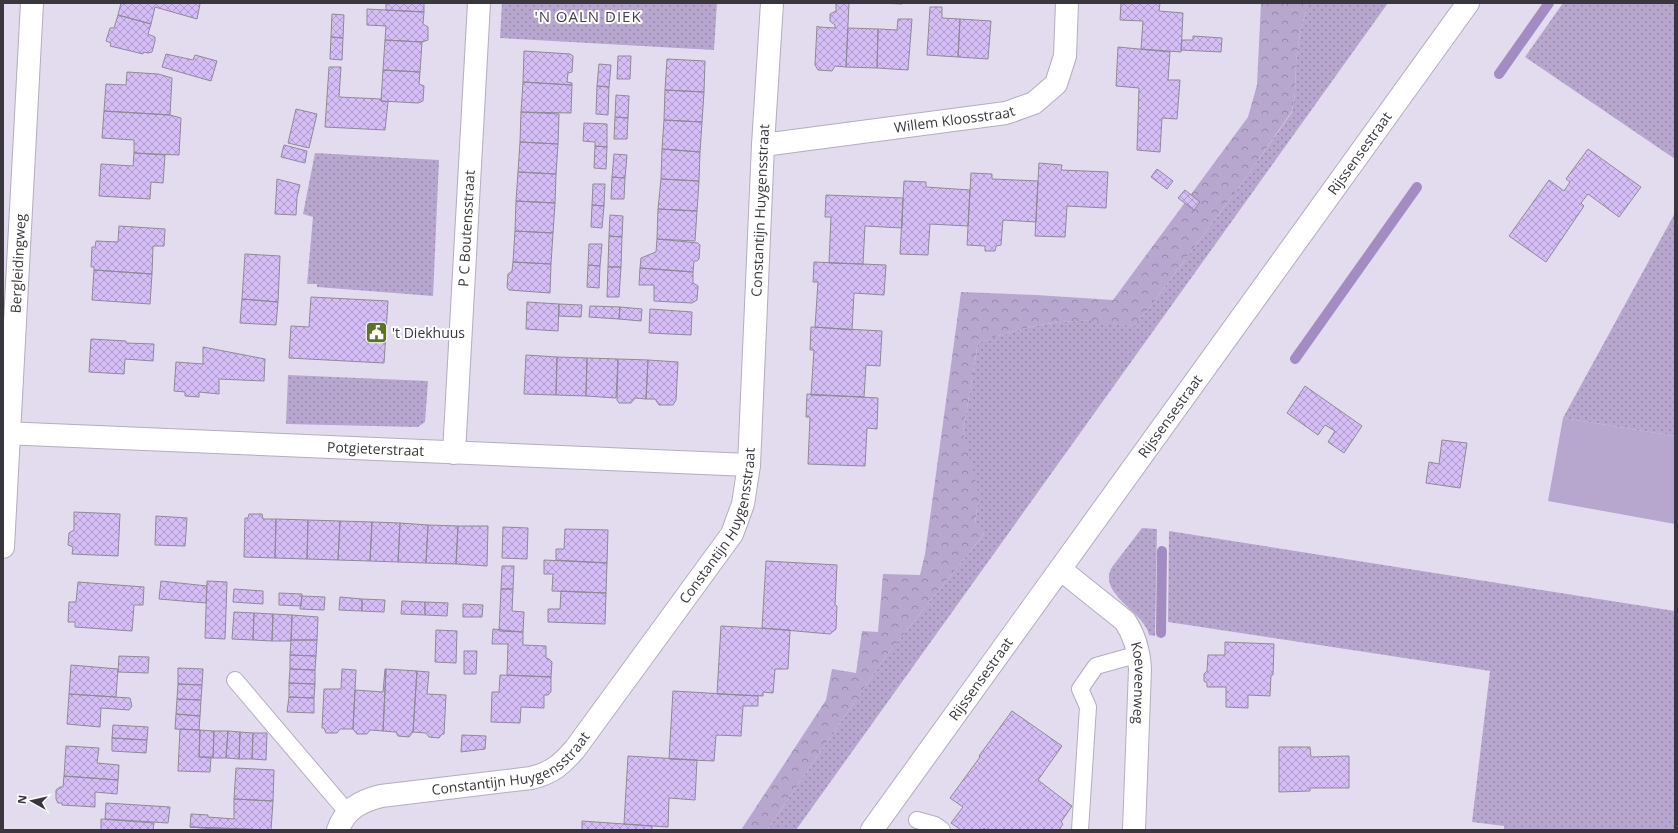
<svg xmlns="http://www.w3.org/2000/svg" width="1678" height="833" font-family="'Open Sans',sans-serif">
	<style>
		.grass { fill: url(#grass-dots) }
		.forest { fill: url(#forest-crowns) }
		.garden { fill: #b7a6ce }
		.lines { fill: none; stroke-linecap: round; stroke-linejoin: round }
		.stream { stroke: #a38cc1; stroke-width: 10 }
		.building { fill: url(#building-cross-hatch); stroke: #8f8999 }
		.service-casing { stroke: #b4adbe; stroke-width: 18 }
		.minor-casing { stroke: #b4adbe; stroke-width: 24 }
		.secondary-casing { stroke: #b4adbe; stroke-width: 24 }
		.service { stroke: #fff; stroke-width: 16 }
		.minor { stroke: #fff; stroke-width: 22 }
		.secondary { stroke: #fff; stroke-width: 22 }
		.labels { text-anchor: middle; stroke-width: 4; stroke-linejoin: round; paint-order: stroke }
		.street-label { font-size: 14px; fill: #39363d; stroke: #fff }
		.poi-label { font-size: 14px; fill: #39363d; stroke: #fff; text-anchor: start }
		.neighbourhood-label { font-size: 15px; letter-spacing: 1px; fill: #443e4c; stroke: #fff }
	</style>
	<defs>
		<pattern id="grass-dots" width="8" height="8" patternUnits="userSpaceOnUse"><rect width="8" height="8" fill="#b7a6ce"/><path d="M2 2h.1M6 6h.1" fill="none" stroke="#9688a8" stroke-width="1.8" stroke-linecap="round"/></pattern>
		<pattern id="forest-crowns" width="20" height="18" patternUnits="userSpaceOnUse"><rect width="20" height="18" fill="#b7a6ce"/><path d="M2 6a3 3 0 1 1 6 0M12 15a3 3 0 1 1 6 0" fill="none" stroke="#9688a8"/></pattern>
		<pattern id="building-cross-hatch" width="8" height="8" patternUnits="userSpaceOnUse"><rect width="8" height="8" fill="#d5bef5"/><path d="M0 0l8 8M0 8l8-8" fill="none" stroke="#ae9bc8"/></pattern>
	</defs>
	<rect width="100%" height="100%" fill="#e3dcee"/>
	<path class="grass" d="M502 3H717L714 50 500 38Z
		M1308 3H1388L796 830H767L886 656 984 534 975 524 978 501 979 499 963 432 978 343C1010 331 1046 321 1080 321 1098 320 1116 324 1133 326L1147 311 1250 172 1292 112 1295 93 1296 62 1300 33Z
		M1563 3H1675V159L1525 57Z
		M315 153 439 160 433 296 317 287V284H307L313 217 303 214Z
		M1675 213V436L1563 418Z
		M288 375 428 381 425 422 418 427 286 424Z
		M1142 528 1157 529 1155 636 1149 635C1148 632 1147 628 1145 626 1135 608 1098 591 1112 567Z
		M1169 531 1675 611V830H1504V826L1472 822 1490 671 1168 622Z"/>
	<path class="forest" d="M1261 3H1308L1300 33 1296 62 1295 93 1292 111 1250 172 1147 311 1133 326C1116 325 1098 320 1080 321 1046 321 1010 331 978 343L963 432 980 499 978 502 975 523 984 534 886 656 767 830H741L826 700 832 669 856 673 862 631 878 632 883 574 920 575 925 554 961 292 1036 295 1113 300 1248 117 1257 85Z"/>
	<path class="garden" d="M1563 418 1675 436V524L1548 501Z"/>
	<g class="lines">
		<path class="stream" d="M1499 74 1549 3
			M1295 359 1417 187
			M1161 633 1162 551"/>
	</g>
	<path class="building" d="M121 3H197L200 4 197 19 155 7 151 24 118 15Z
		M386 3H424V12L386 10Z
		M836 3H849L846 67 835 66 832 71 818 70 815 65 817 26 819 27 835 28V25L830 21V14L836 11Z
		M880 3H902V4Z
		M1121 3H1160L1159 11 1183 13 1181 52 1141 49 1143 21 1120 20Z
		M930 7H942V18L960 19 958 57 927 55Z
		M367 9 424 12 423 24 428 27V40L422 42 385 40 386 26 367 25Z
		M332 14 344 15 343 38 331 37Z
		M118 15 151 24 148 34 155 37V41L152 52 148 53 143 52V54L110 46 111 43 106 41 110 28H114Z
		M898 19H912L908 70 877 68 878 29 897 30Z
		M960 19 991 21 988 59 958 57Z
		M848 28 878 29 877 68 846 67Z
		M1193 36 1222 38 1221 52 1181 50 1182 40H1193Z
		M331 37 343 38 342 60 330 59Z
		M385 40 422 42 420 72 383 70Z
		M1118 47 1170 52 1168 80H1180L1177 119 1162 118 1160 152 1137 150 1139 88 1116 86Z
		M524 51 570 54 573 56 572 72 568 73 567 82 572 83V85L523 82Z
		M166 54 193 60 195 55 217 61 211 81 162 67Z
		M618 56H631L630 79H617Z
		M667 59 705 61 704 92 665 90Z
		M599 64 611 65 609 87 597 86Z
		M329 67H341L339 97 381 99V101L388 102 385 130 325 127Z
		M383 70 420 72 419 84 424 86 423 101 418 103 381 101Z
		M127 72 158 74 172 78 170 115 104 111 106 84 126 85Z
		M523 82 572 85 571 113 521 112Z
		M597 86 609 87 608 115 596 114Z
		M665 90 704 92 702 122 664 120Z
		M616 95 629 96 628 118 615 117Z
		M296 109 317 114 309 148 288 143Z
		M104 111 170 115 181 118 179 155 134 153V140L102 138Z
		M521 112 559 114 558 144 520 142Z
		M615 117 628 118 627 139H614Z
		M664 120 702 122 700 152 662 149Z
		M584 123 607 124V147L595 146V142L583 141Z
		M520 142 558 144 556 174 518 172Z
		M284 145 307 151 305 163 281 157Z
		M595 146 607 147 606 169 594 168Z
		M662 149 700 152 699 181 661 179Z
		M1588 149 1641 187 1619 217 1588 194 1581 203 1584 206 1546 262 1509 236 1549 180 1564 191 1570 182 1566 179Z
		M134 153 165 155 163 183 151 182 150 199 99 196 101 164 133 166Z
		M614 154 627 155 625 178 612 177Z
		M1039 163 1062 165 1061 170 1108 172 1106 208 1067 206 1065 237 1035 236Z
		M1157 169 1173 181 1167 189 1151 177Z
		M518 172 556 174 555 203 516 201Z
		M971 173 992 174V179L1038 181 1036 222 1003 220 1001 245 996 246 995 251H985V246L967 245Z
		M612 177 625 178 624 199H611Z
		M277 179 300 185 297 197 296 215 275 214Z
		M661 179 699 181 697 211 658 209Z
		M904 181 926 182V187L970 190 968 226 930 224 928 255 900 254Z
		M593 184H605L604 206 592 205Z
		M1185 190 1200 202 1194 210 1178 198Z
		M826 195 903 198 902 228 865 226 863 264 829 263 831 217H825Z
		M516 201 555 203 553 233 515 231Z
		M592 205 604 206 602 228 591 227Z
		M658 209 697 211 695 241 657 239Z
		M610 215 623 216 622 237 609 236Z
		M119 226 165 229 164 246H153L152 274 94 270V267H91L92 247H95L96 241 118 242Z
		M515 231 553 233 551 264 513 262Z
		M609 236 622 237 621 267H608Z
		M657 239 698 243 700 245 699 259 697 261H694L693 272 640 268 641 258 656 252Z
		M589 244H602L600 266 588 265Z
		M245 254 280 256 278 302 242 299Z
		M513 262 551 264 550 293 509 290 507 287 508 274 512 271Z
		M814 262 886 265 884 295 854 293 852 330 815 327 818 282H813Z
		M588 265 600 266 599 288 587 287Z
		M608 267H621L619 297H607Z
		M640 268 693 272V283L698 286 697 300 692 303 654 301V285H639Z
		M94 270 152 274 150 304 92 300Z
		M311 297 388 301 384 363 289 358 291 326 309 327Z
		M242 299 278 302 276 325 240 323Z
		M527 302 559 304 558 331 526 329Z
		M559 304 582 305 581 317 559 316Z
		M590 306 620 307 619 319 589 317Z
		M620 307 642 309 641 321 619 319Z
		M650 309 692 312 691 335 649 333Z
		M811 327 882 331 880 366 866 365 864 397 811 395 814 350H810Z
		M91 339 126 341V343L154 344 153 361 125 359 124 374 89 372Z
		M203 347 265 359 264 381 219 379V394L199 392V397L185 396V392L174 391 176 362 203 364Z
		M526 355 557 357 556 395 524 394Z
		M557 357 587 358 586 396 556 395Z
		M587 358 618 359 616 398 586 396Z
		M618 359 648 360 646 399 635 398 631 403H619L617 400Z
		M648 360 678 362 676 400 673 405H659L655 399H646Z
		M1305 386 1362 426 1344 453 1328 442 1335 431 1325 425 1318 435 1287 413Z
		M807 394 878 398 877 429 867 428 865 466 808 464 810 417H806Z
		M1442 440 1467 443 1460 488 1426 483 1429 462 1439 464Z
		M74 512 120 514 118 556 72 554 73 547 68 545 69 533 74 530Z
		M249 514H262L263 519H276L275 558 244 557 245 518H248Z
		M156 516 187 518 185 546 155 545Z
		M276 519 308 520 307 559 275 558Z
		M308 520 340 521 338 560 307 559Z
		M340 521 372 522 370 561 338 560Z
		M372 522 400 523 398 562 370 561Z
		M400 523 428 525 426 563 398 562Z
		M428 525 458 526 456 564 426 563Z
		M458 526H488L487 566 456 564Z
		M503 527 528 528 527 559 502 558Z
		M565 529 608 530 607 563 556 560V549H564Z
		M544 560 607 563 606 593 552 591 553 574H544Z
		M766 561 837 565 835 605 837 606 836 629 830 634 762 628Z
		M502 566H514L513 589H501Z
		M161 581 207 586 206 603 159 599Z
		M207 581 227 582 225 639 205 638Z
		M78 582 144 587 143 605H134L132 631 75 627V622H68L69 602H76Z
		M234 589 263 591V604L233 602Z
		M501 589H513L512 611 524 612 523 632 499 631Z
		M561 591 606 593 605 624 548 622V609H560Z
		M279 593 302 594 301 606 279 605Z
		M302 596 325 597 324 610 300 609Z
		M340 597 362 599V611L339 610Z
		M362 599 385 600 384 612 362 611Z
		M402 601 425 602V615L401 614Z
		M425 602 448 603 447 616 425 615Z
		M463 604 483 605 482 617H463Z
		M234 612 254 613 253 640 232 639Z
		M254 613 273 614 272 641 253 640Z
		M273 614 292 615 291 641H272Z
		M292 615 318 617 317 640H291Z
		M721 626 790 630 788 669H775L773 693 763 692V696L717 694Z
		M493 629 523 632V645L546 646V658L549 659 552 662 551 677 507 675 508 644H492Z
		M436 630 457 631 456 663 435 662Z
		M291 640H317L316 656 290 655Z
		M1225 642 1274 644 1273 675H1271L1270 696 1248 695V708L1226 707V687H1207V683L1204 681V674L1207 671 1208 655H1225Z
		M464 651H477L476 674H464Z
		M290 655 316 656 315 670 290 669Z
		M119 656 149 657 148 673 118 672Z
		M71 665 118 669 116 697 69 694Z
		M178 668 203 669 202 685 178 684Z
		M290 669 315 670V684L289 683Z
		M342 669 356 670 353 729H340L337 733H326L324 728H322L324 689H341Z
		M385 669H386L383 731 370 730 367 734H357L353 729 355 690 383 692Z
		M386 669 417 671 413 732 409 737 398 736 396 732 383 731Z
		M417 671 429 672 427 694 446 695 444 734H442L439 738 429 737 426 733 413 732Z
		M500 675 551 677V692L548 695H544V708L521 707 520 723 491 722 492 692H499Z
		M289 683 315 684 314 698 289 697Z
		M178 684 202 685 201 700 177 699Z
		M673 691 758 696V706H743L741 736 716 735 714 761 669 759Z
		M69 694 130 698 132 706 129 710 101 708 100 727 67 724Z
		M289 697 314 698V713L287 712Z
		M177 699 201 700 200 716 176 714Z
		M1012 711 1062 746 1038 780 1072 806 1061 822 1063 824 1059 830H986L984 828 983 830H961L951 823 963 807 950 798 980 757 979 756Z
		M176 714 200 716 199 730 175 729Z
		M113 725 148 727 147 740 112 738Z
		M180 729 200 730 199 757H211L210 772 178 771Z
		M200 730 214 731 213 758 199 757Z
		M214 731H228L226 758H213Z
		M228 731 240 732 239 759 226 758Z
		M240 732 253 733 252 759H239Z
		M253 733H267L266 760 252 759Z
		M462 735 486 736 485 749 461 752Z
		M112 738 147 740 146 753 112 751Z
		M66 746 99 748 97 763 119 765 118 780 64 776Z
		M1279 747H1310L1311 757 1349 756V788H1310V791L1279 792Z
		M628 756 697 760 695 800 669 798 668 827 624 824Z
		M236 768 274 770 273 801 234 799Z
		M64 776 118 780 117 794 95 792V807L62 805V803H58L56 799V790L60 787H63Z
		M234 799 273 801 271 830 190 827 191 814 208 815V817L234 819Z
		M106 803 170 807 168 823 105 819Z
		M101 819 154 823 153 830H101Z
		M582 821 652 826V830H582Z
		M190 827 266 830H225Z"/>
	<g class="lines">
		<defs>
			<path id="service" d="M235 680 348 813
				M917 820 935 825 942 830
				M1080 830 1088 707 1080 689 1096 666 1139 654"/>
			<g id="minor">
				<path id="s1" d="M763 145 1006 113 1034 103 1056 84 1065 56 1067 3"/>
				<path id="s2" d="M3 433 749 465"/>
				<path id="s3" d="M454 453 479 3"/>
				<path id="s4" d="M3 547 32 3"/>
				<path id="s5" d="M1060 569 1125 621C1135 636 1139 650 1140 669L1134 830"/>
				<path id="s6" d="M338 830C345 809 361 801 381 796L531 778C552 773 561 765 575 749L732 534 743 504 749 465 763 145 772 3"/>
			</g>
			<g id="secondary">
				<path id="s7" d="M872 830 1468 3"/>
			</g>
		</defs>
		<use href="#service" class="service-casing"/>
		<use href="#minor" class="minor-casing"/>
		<use href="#secondary" class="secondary-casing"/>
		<use href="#service" class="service"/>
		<use href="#minor" class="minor"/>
		<use href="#secondary" class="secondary"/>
	</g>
	<defs>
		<symbol id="civic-square" viewBox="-11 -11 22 22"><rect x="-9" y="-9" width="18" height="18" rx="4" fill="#5c7325" stroke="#fff"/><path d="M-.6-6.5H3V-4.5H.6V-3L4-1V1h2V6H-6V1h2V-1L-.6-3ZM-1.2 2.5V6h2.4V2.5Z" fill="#fff"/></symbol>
	</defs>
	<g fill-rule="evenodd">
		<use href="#civic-square" x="364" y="320" width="25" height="25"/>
	</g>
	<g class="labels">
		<g class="street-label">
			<text dy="5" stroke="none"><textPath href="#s1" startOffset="193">Willem Kloosstraat</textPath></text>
			<text dy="5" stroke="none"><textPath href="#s7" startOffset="834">Rijssensestraat</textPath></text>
			<text dy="5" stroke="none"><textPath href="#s6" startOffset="855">Constantijn Huygensstraat</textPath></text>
			<text dy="5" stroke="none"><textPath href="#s3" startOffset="225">P C Boutensstraat</textPath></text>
			<text dy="5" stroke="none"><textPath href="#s4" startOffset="284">Bergleidingweg</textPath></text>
			<text dy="5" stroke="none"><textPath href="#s7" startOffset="510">Rijssensestraat</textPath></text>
			<text dy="5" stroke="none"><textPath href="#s2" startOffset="373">Potgieterstraat</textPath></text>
			<text dy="5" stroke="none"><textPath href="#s6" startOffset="531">Constantijn Huygensstraat</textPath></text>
			<text dy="5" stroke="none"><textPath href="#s7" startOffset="186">Rijssensestraat</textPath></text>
			<text dy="5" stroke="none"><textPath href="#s5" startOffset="148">Koeveenweg</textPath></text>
			<text dy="5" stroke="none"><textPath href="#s6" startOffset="195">Constantijn Huygensstraat</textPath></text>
		</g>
		<g class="poi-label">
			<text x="392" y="338">'t Diekhuus</text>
		</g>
		<g class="neighbourhood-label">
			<text x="588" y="22">'N OALN DIEK</text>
		</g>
	</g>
	<rect width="1678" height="833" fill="none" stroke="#39363d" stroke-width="8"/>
	<g transform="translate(32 801) rotate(278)" stroke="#ffffff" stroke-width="3" paint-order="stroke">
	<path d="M0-3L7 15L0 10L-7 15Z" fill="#39363d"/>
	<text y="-6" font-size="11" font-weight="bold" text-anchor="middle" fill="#39363d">N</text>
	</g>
</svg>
